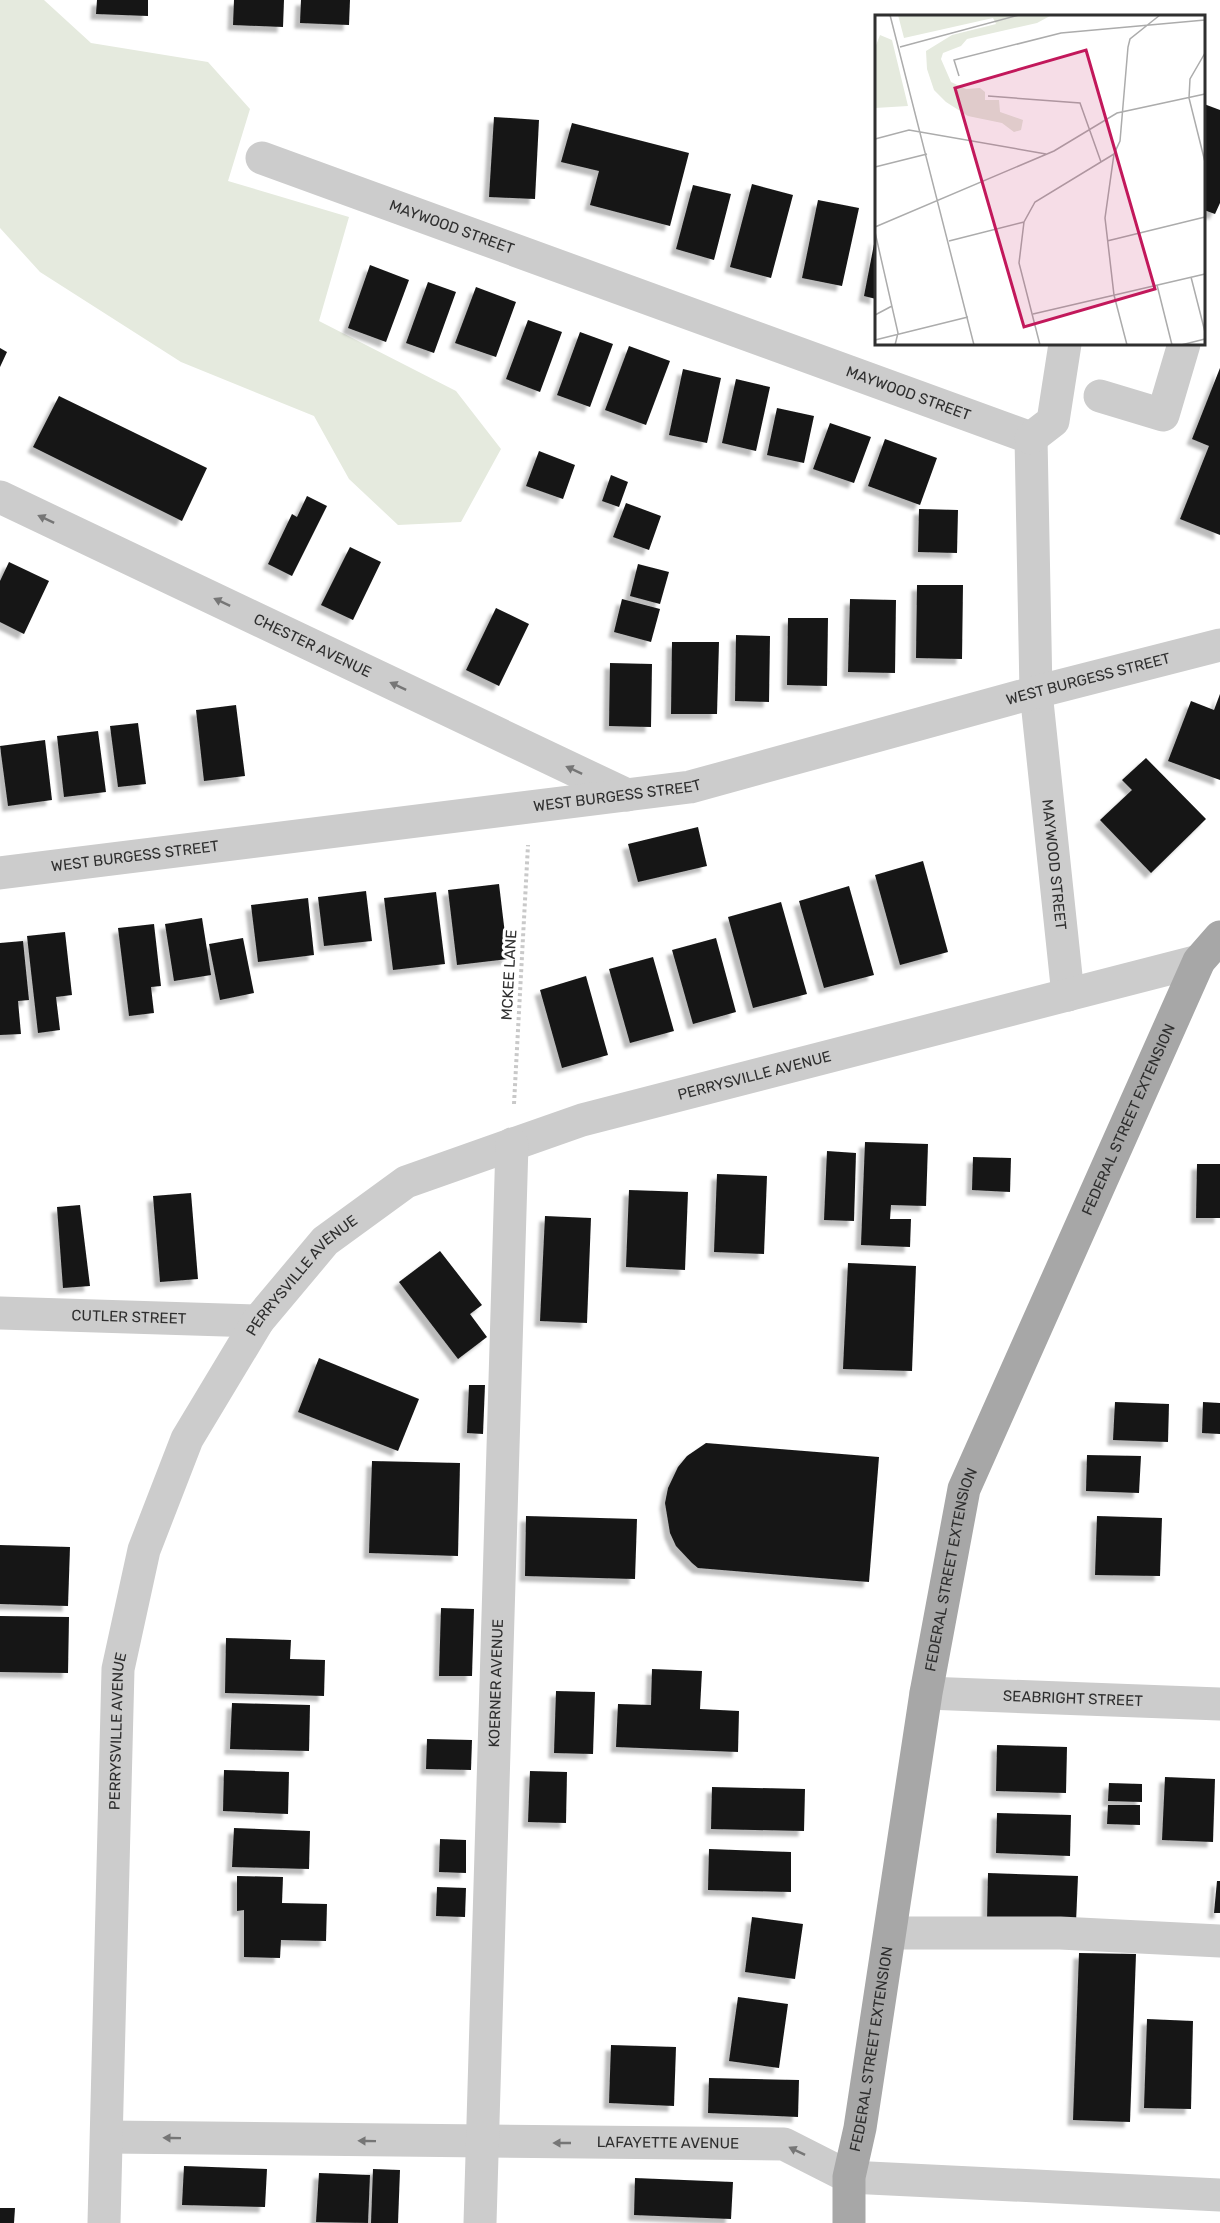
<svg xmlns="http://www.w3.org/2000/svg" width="1220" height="2223" font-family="Rubik,sans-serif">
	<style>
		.green { fill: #e5eade }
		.building { fill: #161616; filter: url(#shadow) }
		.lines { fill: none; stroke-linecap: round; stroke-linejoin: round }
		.path { stroke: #c9c9c9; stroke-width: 4; stroke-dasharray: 3 3; stroke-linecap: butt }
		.minor { stroke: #ccc; stroke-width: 33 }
		.major { stroke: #a7a7a7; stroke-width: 33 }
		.oneway { fill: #767676 }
		.labels { text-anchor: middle; stroke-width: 6; stroke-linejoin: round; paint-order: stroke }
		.street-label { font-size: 15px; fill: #2f2f2f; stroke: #fff }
		.inset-road { fill: none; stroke: #acacac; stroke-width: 1.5 }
		.view { fill: #c2185b; fill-opacity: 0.15; stroke: #c2185b; stroke-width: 3 }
		.inset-edge { fill: none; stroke: #2f2f2f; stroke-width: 3 }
	</style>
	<defs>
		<filter id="shadow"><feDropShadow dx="-5.5" dy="5.5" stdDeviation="1.5" flood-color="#0004"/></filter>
	</defs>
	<rect width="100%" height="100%" fill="#fff"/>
	<path class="green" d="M0 0H44L91 43 208 62 250 109 228 181 349 217 319 321 456 391 501 449 461 522 398 525 349 479 314 416 181 362 40 272 0 228Z"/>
	<path class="building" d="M97 0H148V16L96 14Z
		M234 0H284L283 27 233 25Z
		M301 0H350L349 25 300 23Z
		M1204 104 1220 110V203L1215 214 1204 210Z
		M494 117 539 120 535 199 489 197Z
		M572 123 689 153 670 226 590 205 599 171 561 162Z
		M752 184 793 195 771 278 730 267Z
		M693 185 731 194 714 260 676 249Z
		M818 200 859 208 842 286 802 278Z
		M875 239H876V299L864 296Z
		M370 265 409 280 386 342 348 328Z
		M428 282 456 292 434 353 406 343Z
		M476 287 516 302 496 357 455 343Z
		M528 320 562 332 540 392 506 379Z
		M580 332 613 344 590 407 557 395Z
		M629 346 670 361 646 425 605 410Z
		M0 348 7 352 0 367Z
		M1220 368V535L1180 519 1209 446 1192 439Z
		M683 369 721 378 707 443 669 435Z
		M736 379 770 387 756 451 722 443Z
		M59 396 207 468 182 521 33 447Z
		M777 408 814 416 804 463 767 455Z
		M830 423 871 437 854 483 813 469Z
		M885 439 937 458 920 505 868 486Z
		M539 451 575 465 563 499 526 486Z
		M611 475 628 482 619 507 602 501Z
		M307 496 327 506 292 576 268 564 292 514 297 517Z
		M626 503 661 516 649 550 613 537Z
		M919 509 958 510 957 553 918 552Z
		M350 547 381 562 353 620 321 605Z
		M9 562 49 581 24 634 0 622V581Z
		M638 564 669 572 660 604 630 596Z
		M917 585H963L962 659 916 658Z
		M622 599 660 609 651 642 614 632Z
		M850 599 896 600 895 673 848 672Z
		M496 608 529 624 499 686 466 670Z
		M788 618H828L827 686 787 685Z
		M736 635 770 636 769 702 735 701Z
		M672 642H719L717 714H671Z
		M610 663 652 664 651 727 609 726Z
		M1220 694V780L1168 761 1191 701 1214 710Z
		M236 705 245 776 204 781 196 710Z
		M138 723 146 784 118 787 110 726Z
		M98 731 106 792 64 797 57 736Z
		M45 740 52 800 8 806 0 746Z
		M1146 758 1206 819 1151 873 1100 820 1132 790 1122 780Z
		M698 827 707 866 638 882 628 844Z
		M923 861 948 952 900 965 875 875Z
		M499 884 508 959 457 965 448 890Z
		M849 886 874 975 824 988 799 901Z
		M366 891 372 941 324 946 318 897Z
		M436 892 445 964 393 970 384 898Z
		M308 898 314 955 258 962 251 905Z
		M781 902 807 994 753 1008 728 917Z
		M202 918 211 975 174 981 165 924Z
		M154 924 161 986 151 987 154 1013 129 1016 118 928Z
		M65 932 72 995 56 997 60 1030 38 1033 27 936Z
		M243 938 254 993 220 1000 209 944Z
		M716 938 736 1012 693 1024 672 950Z
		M23 941 29 1000 18 1001 21 1034 0 1035V943Z
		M653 957 674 1031 630 1043 609 969Z
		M586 976 608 1055 562 1068 540 990Z
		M865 1142 928 1144 926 1206 891 1205 890 1219H911L910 1247 861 1245Z
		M827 1151 856 1153 854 1221 824 1220Z
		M973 1157 1011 1158 1010 1192 972 1190Z
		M1197 1164H1220V1218H1196Z
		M717 1174 767 1176 764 1254 714 1252Z
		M629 1190 688 1192 685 1270 626 1267Z
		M191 1193 198 1279 160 1282 153 1196Z
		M80 1205 90 1286 63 1288 57 1207Z
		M545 1216 591 1218 587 1323 540 1321Z
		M440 1251 482 1305 470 1314 487 1337 458 1359 399 1282Z
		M848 1263 916 1266 912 1371 843 1369Z
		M319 1358 419 1399 398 1451 298 1412Z
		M469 1385H485L483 1434 467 1433Z
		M1115 1402 1169 1404 1168 1442 1113 1440Z
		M1203 1402 1220 1403V1434L1202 1433Z
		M706 1443 879 1457 869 1582 698 1568 692 1563 676 1546 670 1533 665 1503 668 1488 678 1467 687 1456Z
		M1087 1455 1141 1456 1139 1493 1086 1491Z
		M372 1461 460 1463 458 1556 369 1553Z
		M526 1516 637 1519 635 1579 525 1576Z
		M1097 1516 1162 1518 1160 1576 1095 1575Z
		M0 1545 70 1547 68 1606 0 1604Z
		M441 1608 474 1609 472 1676H439Z
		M0 1616 69 1617 68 1673 0 1672Z
		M226 1638 291 1640 290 1659 325 1660 324 1696 225 1693Z
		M652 1669 702 1671 700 1709 739 1711 738 1752 616 1747 618 1704 651 1705Z
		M556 1691 595 1692 593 1754 554 1753Z
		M232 1703 310 1705 309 1751 230 1749Z
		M427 1739 472 1740 471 1770 426 1769Z
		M997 1745 1067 1747 1066 1793 996 1791Z
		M224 1770 289 1772 288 1814 223 1811Z
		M530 1771 567 1772 566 1823 528 1822Z
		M1165 1777 1215 1779 1213 1842 1162 1840Z
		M1109 1783 1142 1784V1802L1108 1801Z
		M712 1787 805 1789 804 1831 711 1829Z
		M1108 1805H1140V1825L1107 1824Z
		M997 1813 1071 1815 1070 1856 996 1853Z
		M234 1828 310 1831 309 1869 232 1867Z
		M440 1839 466 1840V1873L439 1872Z
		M709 1849 791 1852V1892L708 1890Z
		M988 1873 1078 1876 1076 1923 987 1921Z
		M237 1876 283 1877 282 1903 327 1904 326 1941 281 1940 280 1958 244 1957V1910L237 1911Z
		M1217 1881H1220V1913H1214Z
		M437 1887 466 1888 465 1917 436 1916Z
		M752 1917 803 1924 795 1979 745 1972Z
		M1079 1953 1136 1954 1130 2122 1073 2120Z
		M738 1997 788 2004 779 2068 729 2061Z
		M1147 2019 1193 2021 1191 2109 1144 2108Z
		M611 2045 676 2047 674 2106 609 2103Z
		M709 2078 799 2080 798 2117 708 2113Z
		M184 2166 267 2169 265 2207 182 2205Z
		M373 2169 400 2170 398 2223H371Z
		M319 2173 370 2175 368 2223 316 2222Z
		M635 2178 733 2182 731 2219 634 2215Z
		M0 2208H15L14 2223H0Z"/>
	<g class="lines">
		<path class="path" d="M514 1104 528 845"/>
		<g class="minor">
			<path id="s1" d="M262 158 1031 438 1036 692 1068 995"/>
			<path d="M1100 396 1163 415 1184 344"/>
			<path d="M1031 438 1053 421 1065 344"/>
			<path id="s2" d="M0 497 627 795"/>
			<path id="s3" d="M0 873 690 787 1036 692 1220 645"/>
			<path id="s4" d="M0 1313 258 1321"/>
			<path id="s5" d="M926 1693 1220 1704"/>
			<path d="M891 1933H1060L1220 1941"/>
			<path id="s6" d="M107 2137 784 2144 849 2177 1220 2195"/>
			<path id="s7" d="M104 2223 118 1669 144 1550 187 1439 258 1321 325 1241 406 1182 582 1120 1199 961"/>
			<path id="s8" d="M480 2223 512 1144"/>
		</g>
		<path class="major" id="s9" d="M849 2223V2177L860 2128 926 1693 964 1489 1199 961 1220 937"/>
	</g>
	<defs><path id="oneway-solid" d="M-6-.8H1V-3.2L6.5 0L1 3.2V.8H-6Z" transform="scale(1.5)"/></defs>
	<g class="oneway">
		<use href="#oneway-solid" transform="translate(46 519) rotate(-155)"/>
		<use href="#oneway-solid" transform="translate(222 602) rotate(-155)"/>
		<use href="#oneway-solid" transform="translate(398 686) rotate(-155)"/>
		<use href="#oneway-solid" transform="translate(574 770) rotate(-155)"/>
		<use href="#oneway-solid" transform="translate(172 2138) rotate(-179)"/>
		<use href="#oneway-solid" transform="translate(367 2141) rotate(-179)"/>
		<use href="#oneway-solid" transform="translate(562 2143) rotate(-180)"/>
		<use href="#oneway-solid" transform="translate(797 2151) rotate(-154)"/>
	</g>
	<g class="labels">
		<g class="street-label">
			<text dy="5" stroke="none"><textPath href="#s1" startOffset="202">MAYWOOD STREET</textPath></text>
			<text dy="5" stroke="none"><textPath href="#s1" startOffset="688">MAYWOOD STREET</textPath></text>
			<text dy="5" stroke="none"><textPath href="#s2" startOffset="346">CHESTER AVENUE</textPath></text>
			<text dy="5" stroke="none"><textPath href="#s3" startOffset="1108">WEST BURGESS STREET</textPath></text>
			<text dy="5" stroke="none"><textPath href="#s3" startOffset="622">WEST BURGESS STREET</textPath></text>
			<text dy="5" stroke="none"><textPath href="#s3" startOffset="136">WEST BURGESS STREET</textPath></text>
			<text dy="5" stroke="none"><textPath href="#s1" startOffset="1246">MAYWOOD STREET</textPath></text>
			<text transform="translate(509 975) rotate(-87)" y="5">MCKEE LANE</text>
			<text dy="5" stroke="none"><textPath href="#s7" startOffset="1502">PERRYSVILLE AVENUE</textPath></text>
			<text dy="5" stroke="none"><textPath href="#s9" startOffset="1148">FEDERAL STREET EXTENSION</textPath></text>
			<text dy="5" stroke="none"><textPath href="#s7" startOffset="996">PERRYSVILLE AVENUE</textPath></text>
			<text dy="5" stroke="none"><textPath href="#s4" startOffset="129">CUTLER STREET</textPath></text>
			<text dy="5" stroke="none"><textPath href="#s9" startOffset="662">FEDERAL STREET EXTENSION</textPath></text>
			<text dy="5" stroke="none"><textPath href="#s8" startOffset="540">KOERNER AVENUE</textPath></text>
			<text dy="5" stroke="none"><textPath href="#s5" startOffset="147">SEABRIGHT STREET</textPath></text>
			<text dy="5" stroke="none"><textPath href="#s7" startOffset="492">PERRYSVILLE AVENUE</textPath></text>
			<text dy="5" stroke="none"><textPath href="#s9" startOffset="176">FEDERAL STREET EXTENSION</textPath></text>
			<text dy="5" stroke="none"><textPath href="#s6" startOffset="561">LAFAYETTE AVENUE</textPath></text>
		</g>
	</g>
	<g transform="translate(875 15)">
		<rect width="330" height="330" fill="#fff"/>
		<path d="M23 0H195L175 1 162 8 92 24 86 31 68 38 66 44 76 67 91 74 105 73 110 77V85H124L125 97 148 105 146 115 139 117 127 108 93 101 71 87 59 75 52 54 51 36 77 20 121 9 118 3 29 23ZM5 20 17 25 33 91 0 93V33Z" fill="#e5eade"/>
		<path class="inset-road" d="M15 0 99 330M25 32 144 0M330 38 315 64 314 83 330 147M84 61 79 45 186 18 330 5M113 81 205 88 226 147M0 124 34 115 171 139M0 152 52 139M0 212 179 136 242 98 330 79M0 217 23 318 20 330M74 226 149 207M232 226 330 202M316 262 330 317M282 270 297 330M158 299 330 259M0 300 17 291M0 325 93 302M165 330 144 248 149 207 160 187 239 139M252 330 239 280 230 203 239 139 245 126 253 32 255 24 285 0M306 330 330 324"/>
		<path class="view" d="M211 35 280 274 149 312 80 73Z"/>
		<rect width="330" height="330" class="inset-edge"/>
	</g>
</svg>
